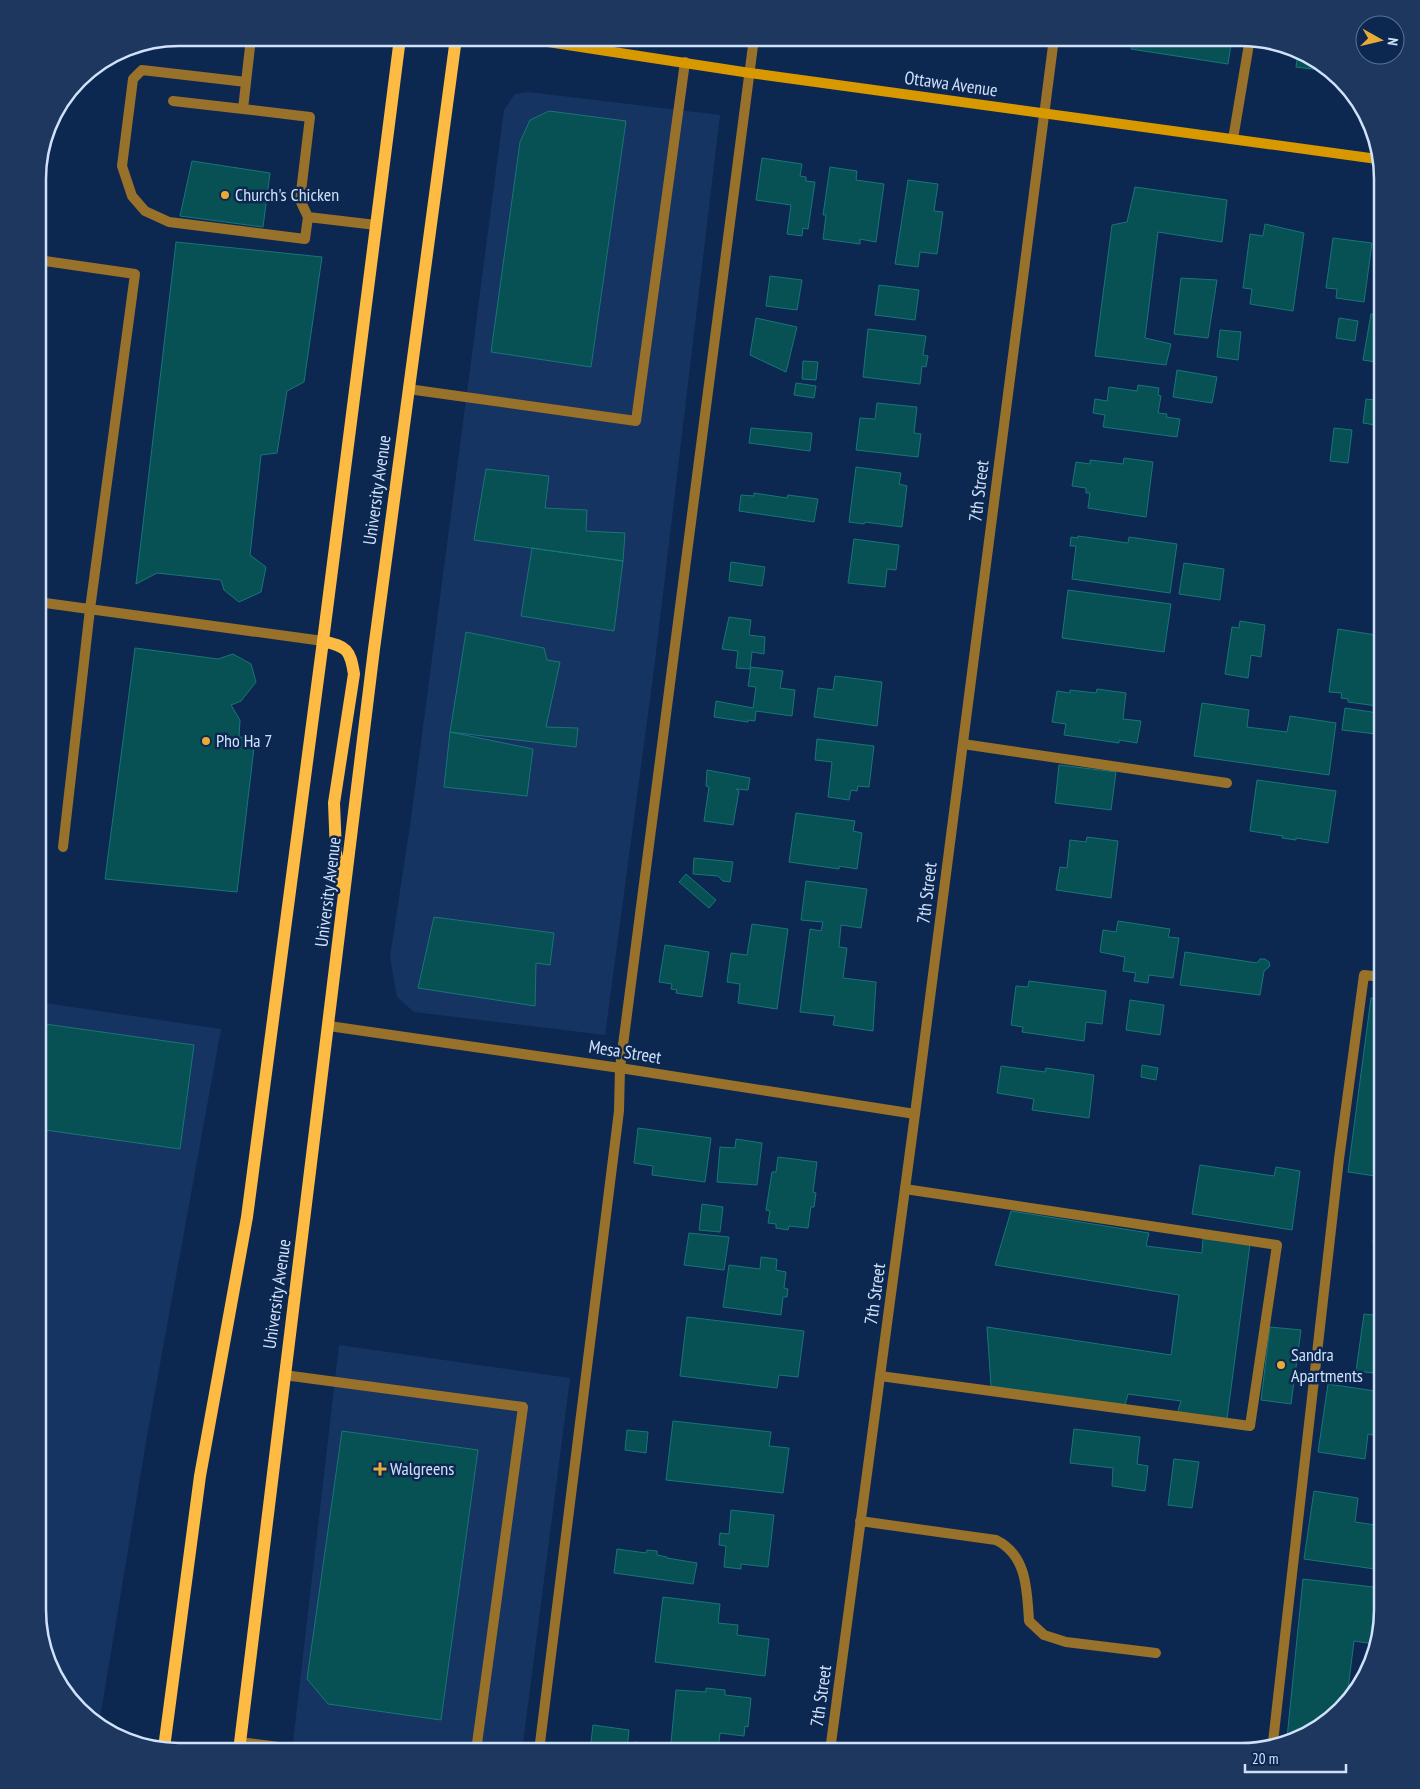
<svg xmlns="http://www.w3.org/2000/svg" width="1420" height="1789" font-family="'PT Sans Narrow',sans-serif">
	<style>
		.built { fill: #163461 }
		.building { fill: #075053; stroke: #197578 }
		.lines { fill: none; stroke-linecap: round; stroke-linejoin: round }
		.path { stroke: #4a6185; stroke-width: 3; stroke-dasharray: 2.5 4; stroke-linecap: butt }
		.lane { stroke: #98712a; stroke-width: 10 }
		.street { stroke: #98712a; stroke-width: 10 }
		.secondary { stroke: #d89800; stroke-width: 10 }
		.primary { stroke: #fdbb43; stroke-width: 12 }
		.poi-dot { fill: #e9ab38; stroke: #0d2850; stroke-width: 2 }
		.labels { text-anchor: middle; stroke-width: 5; stroke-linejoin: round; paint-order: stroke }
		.street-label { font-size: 18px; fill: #d0e1fb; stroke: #0d2850 }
		.poi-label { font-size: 18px; fill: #d0e1fb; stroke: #0d2850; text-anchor: start }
		.rim { fill: none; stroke: #d0e1fb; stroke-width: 2.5 }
	</style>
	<rect width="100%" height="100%" fill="#0d2850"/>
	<path class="built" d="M528 92 720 115 654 669 605 1035 414 1012 397 997 390 957 411 819 504 110 515 94Z
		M38 1002 221 1029 148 1430 99 1724 62 1689 38 1610Z
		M339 1345 570 1378 522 1751H292Z"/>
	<path class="building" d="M1133 38H1232L1228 64 1131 49Z
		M1298 52 1311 56 1328 71 1296 67Z
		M549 111 626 121 591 367 491 352 520 142 530 120Z
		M762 158 802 164 800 176 806 177V181L815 182 808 229 803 228 802 236 787 234 791 205 756 200Z
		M192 161 270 173 263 227 180 216Z
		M830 167 857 171 856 180 884 184 876 242 860 239V244L823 239 826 215H823Z
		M908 180 938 184 934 211 943 212 937 254 920 252 918 267 895 264Z
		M1135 187 1227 200 1222 242 1158 232 1145 338 1171 344 1166 365 1095 356 1112 225 1127 222Z
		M1265 224 1304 233 1293 311 1250 304 1252 289 1243 288 1250 234 1263 236Z
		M1333 238 1372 243 1364 302 1336 298 1337 289 1326 288Z
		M176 242 322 257 304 382 287 391 277 453 261 455 250 555 266 567 261 592 239 602 224 590 221 580 157 573 136 584Z
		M770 276 802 280 797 310 766 306Z
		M1181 278 1217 280 1208 338 1174 334Z
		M879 285 919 290 915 320 875 315Z
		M1382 308V363L1363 360 1371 314 1378 315Z
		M756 318 797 327 786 372 750 355Z
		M1339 318 1358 321 1355 341 1336 338Z
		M868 329 926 336 923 355 928 356 926 367 922 366 920 384 863 377Z
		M1220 330 1241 332 1238 360 1217 357Z
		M803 361 818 362 816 380 802 379Z
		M1177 370 1217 377 1212 403 1173 397Z
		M796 383 816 386 814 398 794 395Z
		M1138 385 1159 388 1158 395 1161 396 1158 413 1167 414 1166 417 1180 419 1177 437 1103 427 1105 415 1093 413 1095 399 1107 401 1109 387 1137 391Z
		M1366 399 1382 401V426L1363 423Z
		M877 403 917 407 914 433 921 434 918 457 856 450 860 418 875 419Z
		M751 428 812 433 810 451 749 443Z
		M1334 428 1352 430 1348 463 1330 461Z
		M1124 458 1153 462 1146 517 1088 508 1090 493H1086V488L1072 486 1076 462 1090 464V460L1123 464Z
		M856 467 901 473 899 484 907 486 902 527 865 522 864 524 849 522Z
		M486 469 549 476 545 508 587 510 586 531 625 533 623 561 474 540Z
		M754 493 787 498 788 495 818 499 814 522 739 511 741 495 754 496Z
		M1078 536 1128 543 1129 537 1177 544 1170 593 1072 579 1076 546H1070L1071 537 1078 538Z
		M854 539 899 545 896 570 887 569 885 587 848 583Z
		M532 548 623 561 614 631 521 616Z
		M731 562 765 567 762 586 729 581Z
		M1184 563 1224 569 1220 600 1179 594Z
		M1068 590 1171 604 1164 652 1062 638Z
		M729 617 751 620 749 635 765 637 764 654 752 652 750 669 736 668 738 651 722 649Z
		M1240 621 1265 625 1261 657 1251 655 1248 678 1225 674 1232 627 1239 628Z
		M1338 629 1382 636V663L1377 706 1348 702V699L1341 698 1342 693 1329 692Z
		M466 632 544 648 547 660 560 662 546 727 578 728 576 747 450 732Z
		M135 648 218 659 233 654 251 664 256 682 241 701 231 705 240 720 239 737 255 739 237 892 105 879Z
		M751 667 783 671 780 688 795 690 792 716 756 711 755 721 748 720V722L714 717 716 701 753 708 756 687 748 686Z
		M835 676 882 682 877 726 814 717 818 688 833 690Z
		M1097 689 1126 693 1123 719 1141 721 1137 743 1119 740V743L1064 735 1066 724 1052 722 1057 691 1070 693V690L1096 693Z
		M1202 703 1249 710 1247 727 1287 732 1290 716 1336 723 1329 775 1194 756Z
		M1345 708 1378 713 1376 734 1342 730Z
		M450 732 533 749 527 796 444 787Z
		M817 739 874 746 869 787 858 786 857 791 851 790 849 800 828 797 832 762 815 760Z
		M1059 765 1116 772 1111 810 1055 803Z
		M707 770 750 778 748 790 736 789 739 791 733 825 704 821 709 787 706 786Z
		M1257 780 1336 791 1328 843 1296 838V840L1282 838 1283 836 1250 831Z
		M796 813 855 821 853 831 862 833 857 869 839 866V869L789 862Z
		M1087 837 1118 841 1111 898 1056 890 1060 867 1067 868 1070 840 1086 842Z
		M694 858 733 862 730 882 723 881 718 876 693 874Z
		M686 874 716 900 709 908 679 882Z
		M806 881 867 889 861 928 841 925 839 947 847 948 843 978 876 982 873 1031 833 1025 835 1016 800 1012 810 929 821 931 823 922 801 920Z
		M434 917 554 933 550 965 536 963 535 1006 418 988Z
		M1118 921 1170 929 1168 937 1179 938 1173 978 1149 975 1148 983 1134 981 1136 973 1123 971 1125 957 1100 952 1103 930 1116 932Z
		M752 924 788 929 777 1009 738 1003 740 984 727 982 731 953 747 955Z
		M665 945 709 952 702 997 676 993 677 990 671 989 672 984 659 982Z
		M1185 952 1257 963 1260 959H1265L1269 962 1270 966 1264 971 1260 995 1180 985Z
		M1029 981 1106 991 1102 1024 1086 1022 1084 1041 1022 1032 1023 1027 1011 1025 1016 986 1028 987Z
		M1371 998 1382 999V1177L1348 1172Z
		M1130 1000 1164 1005 1160 1035 1126 1030Z
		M38 1023 194 1045 180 1149 38 1129Z
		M1142 1065 1158 1068 1156 1080 1141 1077Z
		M1001 1066 1045 1072 1046 1068 1094 1075 1089 1118 1032 1110 1034 1099 997 1093Z
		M638 1128 711 1138 705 1182 652 1175 653 1166 634 1163Z
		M736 1139 762 1143 757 1185 717 1182 720 1147 735 1148Z
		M778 1157 817 1162 813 1192 816 1193 814 1207H811L808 1228 789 1226 788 1230 776 1228V1224L768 1223 770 1211 766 1210 772 1172H776Z
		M1200 1165 1274 1176 1276 1167 1300 1171 1292 1230 1192 1214Z
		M1382 1184V1243L1373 1242Z
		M702 1204 723 1207 720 1232 699 1230Z
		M1011 1211 1149 1233 1146 1246 1202 1253 1203 1239 1250 1244 1227 1419 1177 1414 1181 1401 1128 1394 1125 1405 991 1386 987 1327 1171 1355 1179 1295 995 1265Z
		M689 1233 729 1237 724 1270 684 1265Z
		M761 1257 777 1259 776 1270 786 1272 784 1288 788 1289 787 1297H783L781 1315 723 1307 729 1265 760 1269Z
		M1364 1314 1382 1316V1374L1356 1371Z
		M687 1317 804 1331 798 1377 779 1375 777 1388 680 1376Z
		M1270 1327 1301 1330 1291 1404 1261 1400Z
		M1328 1384 1382 1392V1437L1368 1434 1365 1459 1318 1452Z
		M673 1421 771 1432 769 1446 789 1448 783 1493 666 1480Z
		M1074 1429 1140 1437 1137 1464 1148 1466 1145 1491 1112 1486 1113 1468 1070 1463Z
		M627 1430 648 1432 646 1453 625 1450Z
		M342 1431 478 1450 441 1720 328 1704 307 1679Z
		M1174 1459 1199 1462 1192 1508 1168 1505Z
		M1314 1491 1358 1498 1355 1522 1382 1526V1570L1304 1559Z
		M731 1510 774 1515 768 1567 741 1564V1569L724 1567 726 1546 719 1545 720 1533 729 1534Z
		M617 1549 646 1553 647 1550 657 1551V1555L667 1557V1558L697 1563 693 1584 614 1573Z
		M1303 1579 1382 1588V1610L1375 1644 1354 1641 1347 1697 1320 1727 1287 1738Z
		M663 1597 720 1604 718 1623 738 1625 737 1635 769 1639 765 1676 655 1662Z
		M706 1688 725 1690V1695L751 1698 748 1727 745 1726 744 1736 720 1733 718 1749 671 1743 676 1690 706 1692Z
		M593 1725 629 1730 627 1751H590Z
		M635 1742 663 1745 662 1751H633Z"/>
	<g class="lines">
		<path class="path" d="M38 1143 39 1129"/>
		<path class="lane" d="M251 38 243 109 310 117 300 200 308 217 376 225
			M246 82 142 70 133 79 122 166 132 196 145 211 169 222 305 239 308 217
			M173 101 243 109
			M1233 139 1250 38
			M38 260 135 274 90 609 63 847
			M408 389 636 421 685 62
			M38 602 323 641
			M963 744 1227 783
			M284 1375 523 1407 476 1751
			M880 1376 1250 1426 1277 1245 905 1189
			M240 1742 310 1751
			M1273 1742 1339 1159 1364 975 1382 977
			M539 1751 619 1111 620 1068 754 38"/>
		<path class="street" d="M329 1026 620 1068 915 1114
			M860 1521 996 1540C1027 1555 1027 1590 1029 1621L1044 1635 1066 1642 1156 1653
			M830 1751 915 1114 1054 38"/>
		<path class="secondary" d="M522 38 750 73 1377 159"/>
		<path class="primary" d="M323 641C347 647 350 649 354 674L334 803 336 853 342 885
			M164 1748 200 1476 247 1217 323 641 400 38
			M239 1751 374 649 456 38"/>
	</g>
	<g class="poi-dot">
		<circle cx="225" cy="195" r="5"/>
		<circle cx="206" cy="741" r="5"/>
		<circle cx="1281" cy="1365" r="5"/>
		<path d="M377.5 1461.5h5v5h5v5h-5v5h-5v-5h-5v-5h5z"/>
	</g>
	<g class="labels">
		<g class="street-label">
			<text transform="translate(951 84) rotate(8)" y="6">Ottawa Avenue</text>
			<text transform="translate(377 490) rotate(-82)" y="6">University Avenue</text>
			<text transform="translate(979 491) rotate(-83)" y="6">7th Street</text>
			<text transform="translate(328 892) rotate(-83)" y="6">University Avenue</text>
			<text transform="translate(927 893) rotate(-83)" y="6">7th Street</text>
			<text transform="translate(625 1052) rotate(9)" y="6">Mesa Street</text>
			<text transform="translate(277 1294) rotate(-82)" y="6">University Avenue</text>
			<text transform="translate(875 1294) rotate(-82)" y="6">7th Street</text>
			<text transform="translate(821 1696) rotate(-82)" y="6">7th Street</text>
		</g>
		<g class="poi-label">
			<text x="235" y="201">Church's Chicken</text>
			<text x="216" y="747">Pho Ha 7</text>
			<text x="1291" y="1361">Sandra<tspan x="1291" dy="21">Apartments</tspan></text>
			<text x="390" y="1475">Walgreens</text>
		</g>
	</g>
	<path d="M0 0H1420V1789H0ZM179 46H1241A133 133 0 0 1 1374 179V1610A133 133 0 0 1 1241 1743H179A133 133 0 0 1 46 1610V179A133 133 0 0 1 179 46Z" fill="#1d375e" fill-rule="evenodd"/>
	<path class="rim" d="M179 46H1241A133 133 0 0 1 1374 179V1610A133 133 0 0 1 1241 1743H179A133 133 0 0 1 46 1610V179A133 133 0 0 1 179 46Z"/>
	<g transform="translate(1380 40) rotate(98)"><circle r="24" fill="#0d2850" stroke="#5b7294"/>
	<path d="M0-4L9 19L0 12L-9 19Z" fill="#e9ab38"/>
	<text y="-8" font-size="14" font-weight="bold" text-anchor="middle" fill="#d0e1fb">N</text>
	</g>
	<path d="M1245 1764v8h101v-8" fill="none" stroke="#d0e1fb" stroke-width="2.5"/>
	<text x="1252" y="1764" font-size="15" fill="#d0e1fb" stroke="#0d2850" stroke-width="4" paint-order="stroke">20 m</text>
</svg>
